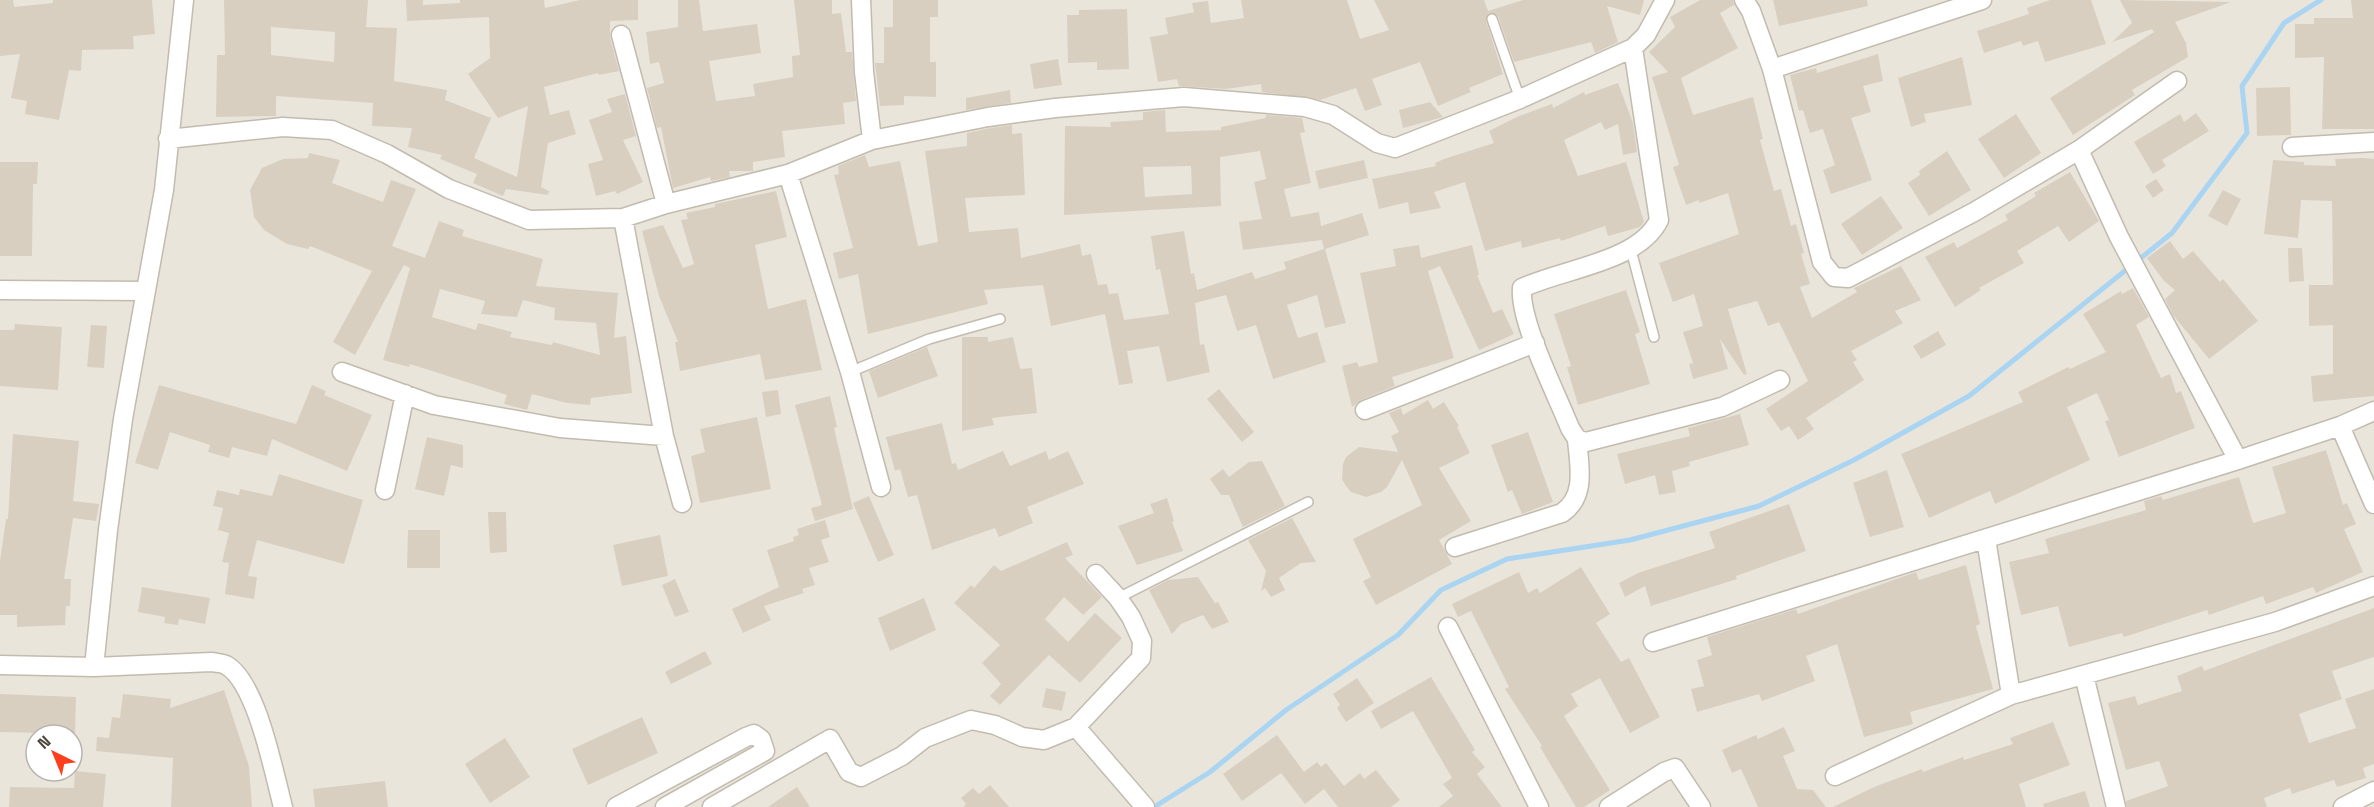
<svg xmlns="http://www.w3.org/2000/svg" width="2374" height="807" font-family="'Space Grotesk',sans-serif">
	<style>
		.residential { fill: #eae5da; fill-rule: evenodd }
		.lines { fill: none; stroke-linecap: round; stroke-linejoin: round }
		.stream { stroke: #a9d4f2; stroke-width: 5 }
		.building { fill: #d8cfc1; fill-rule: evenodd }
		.service-casing { stroke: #c2bbae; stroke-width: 12 }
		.minor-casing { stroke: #c2bbae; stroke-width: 21 }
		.service { stroke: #fff; stroke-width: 9 }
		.minor { stroke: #fff; stroke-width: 18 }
	</style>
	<rect width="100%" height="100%" fill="#f6f3ec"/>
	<path class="residential" d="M0 0H2374V807H0ZM36 735H72V771H36Z"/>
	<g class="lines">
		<path class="stream" d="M1154 807 1210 772 1286 710 1398 635 1441 590 1507 559 1630 540 1759 506 1854 460 1969 396 2172 233 2247 133 2242 86 2284 23 2321 0"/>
	</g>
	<path class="building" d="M0 0H13L14 7 53 3V0H152L155 34 133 36 134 49 82 50 81 71 69 70 59 120 25 114 27 101 11 98 20 54 0 56Z
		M224 0H368L366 27 397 28 394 81 447 90 445 100 491 118 474 158 517 177 528 106 498 118 468 74 490 58 489 17 407 21 406 0H423V5L460 3V0H544L545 8 580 0H638V20L610 21V38L619 71 599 75 598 73 544 87 550 115 569 110 576 134 548 143 541 187 549 191 548 195 506 189 503 196 473 183 477 174 440 159 442 155 408 147 412 128 372 126 373 103 276 96V116L216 117 217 55H225ZM271 27 335 32 334 62 271 55Z
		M678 0H699L703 31 757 24 761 53 709 61 716 101 755 96 753 84 793 77 792 56 800 55 794 0H832V14L841 13 846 52H852L856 101 843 103 845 124 782 131 785 157 753 162V171H729L730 177 711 181 710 177 673 188 661 127 657 128 647 88 664 83 659 62 650 64 646 32 678 27Z
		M893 0H938V17H930V62H936V97L904 96V105L880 106 875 63H884V27H893Z
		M1241 0H1347L1360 39 1389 30 1374 0H1484L1488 11 1523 0H1644L1640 15 1607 6 1618 42 1595 53 1591 42 1514 62 1498 16 1489 13 1486 21 1503 74 1469 88 1471 92 1438 106 1420 62 1372 79 1382 105 1365 111 1356 88 1320 100 1262 92 1261 84 1226 89 1179 86 1177 79 1158 82 1150 37 1168 34 1165 18 1194 12 1192 3 1208 1 1211 23 1244 18Z
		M1700 0H1733L1734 5 1720 13 1738 48 1681 78 1693 115 1753 97 1763 139 1760 140 1774 191 1781 189 1791 226 1796 224 1804 253 1801 254 1810 284 1800 287 1812 318 1857 292 1854 288 1901 266 1921 300 1895 311 1903 323 1851 351 1857 360 1853 362 1864 380 1806 418 1814 429 1798 440 1789 426 1781 431 1766 409 1808 381 1779 322 1768 326 1757 301 1728 309 1747 374 1744 375 1720 339 1728 369 1693 379 1689 364 1693 363 1683 332 1703 326 1694 294 1673 302 1659 263 1739 234 1728 193 1699 203V200L1686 205 1673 167 1679 165 1652 77 1668 72 1649 52 1675 27 1670 17Z
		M1773 0H1867L1868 6 1779 26Z
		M2050 0H2091L2106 44 2045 62 2038 41 2023 46 2021 41 1984 53 1977 31 2029 14 2027 8Z
		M2120 0 2231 2 2175 22 2186 43 2188 57 2132 90 2135 95 2073 135 2050 98 2154 32 2152 29 2112 42 2132 23Z
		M2351 0H2374V129H2322L2324 57 2295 58V24H2314V18H2353Z
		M1127 9 1129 69 1097 70V62L1068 63 1067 15H1079V10Z
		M1878 54 1883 81 1863 86 1871 112 1851 118 1872 180 1831 194 1823 170 1835 165 1823 129 1810 133 1803 110 1799 111 1790 75 1816 68 1817 73Z
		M1962 57 1972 105 1924 114 1926 122 1911 127 1898 78Z
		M1058 59 1062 85 1034 89 1030 64Z
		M1618 83 1633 123 1637 152 1623 155 1618 124 1605 130 1601 122 1564 140 1578 176 1626 162 1644 222 1640 227 1608 236 1605 226 1561 241 1560 238 1522 248 1521 241 1485 251 1465 182 1434 192 1441 208 1410 214 1408 202 1379 209 1372 179 1436 166 1435 163 1444 159 1494 143 1489 131 1519 116 1552 104 1553 108 1584 92 1585 95Z
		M2290 87 2291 135 2257 136 2256 88Z
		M1010 90 1011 103 966 110V98Z
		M625 94 636 136 623 140 643 182 617 194 615 191 596 196 588 164 603 160 589 120 612 112 607 99Z
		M1430 102 1443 117 1403 128 1399 110Z
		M1165 110 1166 132 1221 130V127L1266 118V115L1302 118 1305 132 1300 133 1311 183 1284 189 1291 217 1319 212 1321 226 1362 213 1369 235 1325 249 1346 323 1325 328 1317 295 1287 305 1298 338 1317 332 1326 362 1273 379 1256 325 1237 331 1226 295 1195 303 1200 345 1204 344 1210 372 1167 382 1159 346 1127 351 1133 383 1119 385 1105 314 1051 326 1043 285 984 290 988 304 868 334 858 274 839 279 833 253 853 248 834 175 839 174 838 166 865 155 869 167 900 161 918 246 938 242 925 151 967 146V133L990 128 1012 125V134L1022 133 1025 195 965 198 969 232 1018 228 1021 258 1080 244 1082 256 1091 254 1098 285 1107 284 1109 294 1118 293 1124 320 1169 314 1160 269 1156 270 1151 236 1184 231 1191 274 1194 273 1197 290 1252 272 1255 279 1286 269 1284 262 1324 249 1322 240 1243 250 1239 222 1262 219 1254 182 1266 179 1260 151 1220 157 1221 206 1064 215 1065 126 1111 127 1110 122 1143 120V112ZM1191 166 1192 194 1145 197 1143 167Z
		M2196 113 2209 131 2162 160 2166 166 2153 174 2134 142 2180 114 2184 122Z
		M2016 114 2041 153 2004 178 1978 139Z
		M1947 151 1971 190 1929 216 1908 183 1920 175 1919 171Z
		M309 153 340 160 332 183 383 202 391 180 416 189 392 246 425 258 439 221 464 230 462 236 543 259 536 286 618 293 614 338 626 336 632 393 591 398 590 405 567 403 532 394 527 410 504 404 507 395 410 364 409 367 383 360 410 268 404 265 355 355 333 342 372 271 310 246 308 249 287 244 264 230 254 217 250 190 262 168 283 159 308 158ZM440 289 485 301 481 314 517 317 523 300 555 308 554 320 596 323 600 355 553 342 552 345 510 337 512 332 478 323 476 330 432 317Z
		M2365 158 2374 159V396L2313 402 2311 376 2333 374V325L2309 326V285H2333L2332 201 2301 200 2298 238 2264 234 2273 160 2304 162V165L2336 166 2335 159Z
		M1364 160 1368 178 1319 189 1315 171Z
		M0 162H38L37 184H33L32 256H0Z
		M2070 172 2099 221 2069 242 2058 226 2017 251 2024 263 1979 288 1981 290 1955 307 1925 257 1954 242 1957 248 2008 220 2005 215 2036 196 2034 193Z
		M2156 179 2164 190 2153 198 2145 186Z
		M2223 190 2241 199 2227 226 2208 216Z
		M776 191 787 237 755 245 768 309 806 299 822 370 765 380 760 354 680 371 675 342H678L659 296 642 231 663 225 683 268 694 264 681 220 688 219 686 213 715 207V204Z
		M1881 196 1903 228 1862 255 1841 224Z
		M2170 241 2183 259 2193 251 2220 282 2223 279 2258 321 2209 359 2173 315 2165 299 2175 290 2164 281 2147 258Z
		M1419 245 1421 258 1472 245 1479 275H1477L1493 313 1502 309 1514 334 1479 350 1440 266 1428 271 1454 358 1392 377 1395 386 1361 400 1352 407 1342 366 1357 362 1359 367 1378 362 1360 273 1396 266 1393 249Z
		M2288 248H2302L2304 281 2289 282Z
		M2133 288 2149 317 2136 325 2161 378 2170 374 2176 393 2181 391 2195 428 2119 457 2105 421 2109 420 2097 393 2067 407 2090 460 1995 504 1990 491 1929 518 1901 454 2023 402 2018 392 2068 367 2070 369 2106 352 2083 314 2121 291 2122 294Z
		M1626 290 1640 332 1635 334 1650 384 1578 405 1567 367 1571 366 1554 314Z
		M15 324 62 327 58 390 0 386V330H14Z
		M91 325 107 326 104 368 87 367Z
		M1938 331 1946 345 1921 359 1913 346Z
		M962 337H988V342L1013 337 1020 369 1032 368 1037 413 992 418 994 425 962 431Z
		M927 347 938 376 878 398 869 371Z
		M159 385 296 424 312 385 326 391 324 395 372 415 347 471 272 439 267 456 232 447 229 458 208 452 210 445 170 432 158 470 135 463Z
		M1219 389 1254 432 1242 442 1207 399Z
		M778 390 781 414 766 417 762 392Z
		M830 396 837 427 834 428 853 509 815 521 811 508 822 505 795 405Z
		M1428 400 1433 409 1444 402 1459 426 1457 427 1470 453 1439 468 1471 521 1439 540 1452 564 1376 605 1363 581 1371 577 1353 539 1422 505 1402 460 1387 487 1381 492 1366 497 1351 492 1346 486 1342 479 1343 464 1346 457 1359 447 1398 452 1391 436 1399 432 1389 413 1401 408 1403 415Z
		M1740 414 1749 445 1689 462 1690 466 1672 471 1676 492 1659 495 1655 475 1625 484 1617 454 1690 436 1688 428Z
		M757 417 771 489 700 503 691 456 705 452 700 429Z
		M942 423 952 464 956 463 958 470 1003 451 1010 466 1046 451 1049 460 1068 451 1084 484 1027 507 1033 523 999 537 995 528 932 550 917 495 908 497 900 469 895 471 886 437Z
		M1528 432 1553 502 1522 514 1512 490 1508 492 1491 445Z
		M13 434 79 441 73 501 99 504 96 521 73 518 64 579H71L70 606H66L65 625 17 627V615H0V561L6 519H8Z
		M427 437 463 445V468L451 465 444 496 415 489Z
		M2326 450 2343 505 2347 503 2356 524 2344 529 2363 572 2316 593 2313 587 2266 604 2263 596 2209 615 2207 610 2124 637 2122 633 2069 647 2058 606 2021 615 2009 562 2049 553 2045 539 2146 510 2144 501 2161 496 2163 500 2239 477 2253 523 2286 513 2272 467Z
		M1262 461 1285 506 1243 527 1229 495H1221L1210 479 1223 469 1229 477 1249 462Z
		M1887 470 1904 527 1870 537 1853 483Z
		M279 474 363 500 344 564 257 540 248 576 257 577 254 599 225 594 229 563 222 562 229 533 218 530 223 508 213 506 217 490 239 495 240 489 272 496Z
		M869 496 894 555 878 562 853 503Z
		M1167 498 1174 521 1172 522 1183 551 1137 565 1118 526 1154 513 1150 504Z
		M1789 504 1806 551 1736 576 1737 579 1651 606 1645 586 1625 597 1619 583 1638 573 1715 548 1709 532Z
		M488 512H506L507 552 490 553Z
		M1292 518 1316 562 1301 563 1279 578 1285 590 1271 597 1265 588 1261 591 1266 571 1248 540Z
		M825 520 830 537 821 540 829 562 809 568 815 585 802 589 804 593 764 606 771 620 743 633 732 609 779 587 767 550 794 541 793 537 799 535 797 529Z
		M408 530H440V568H407Z
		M660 535 668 576 622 586 613 545Z
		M1067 542 1073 555 1065 558 1102 597 1083 615 1064 597 1045 619 1068 642 1095 613 1122 638 1080 683 1049 655 1000 705 990 696 1001 684 982 663 1000 645 954 603 971 585 974 588 994 565 1001 571Z
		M1966 565 1980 624 1976 626 1993 689 1910 712 1913 724 1864 737 1837 644 1806 656 1815 681 1762 701 1759 694 1697 712 1691 689 1704 686 1697 660 1712 655 1707 637 1796 609 1798 614 1916 572 1919 580Z
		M1581 567 1610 614 1596 623 1621 662 1629 658 1660 717 1630 733 1600 678 1571 694 1578 706 1564 716 1610 790 1584 807H1576L1540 747 1542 746 1505 689 1509 687 1471 611 1458 617 1452 604 1519 572 1528 593 1537 588 1540 593Z
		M1198 577 1215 603 1218 602 1229 622 1212 629 1203 615 1181 624 1172 634 1149 590 1168 580Z
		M675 579 689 612 675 617 662 585Z
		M142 587 210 598 205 624 179 619 178 625 164 623 165 617 138 612Z
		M924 598 936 630 890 651 878 618Z
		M2374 608V657L2332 671 2342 699 2299 714 2309 743 2356 728 2345 699 2374 689V764L2363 768 2366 778 2337 787 2334 780 2292 794 2290 788 2264 798 2267 807H2127L2126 801 2168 786 2159 761 2126 770 2108 703 2135 696 2138 705 2182 691 2177 676 2202 666 2204 671Z
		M705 651 712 664 671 684 665 672Z
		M1431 677 1475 750 1472 752 1485 767 1477 774 1502 807H1439L1453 796 1443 784 1452 778 1413 711 1381 729 1371 711Z
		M1357 678 1374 703 1346 722 1337 708 1340 705 1333 694Z
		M1046 688 1066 692 1062 711 1042 707Z
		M224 690 249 766 252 807H171L173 758 96 751 97 737 109 738 112 717 120 718 123 694 171 699 170 708Z
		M0 694 76 697 75 734 0 732Z
		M642 717 658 753 588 785 572 749Z
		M2053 722 2070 765 2019 784 2026 807H1833L1874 787 1922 769 1923 772 1963 757 1964 760 2013 744 2010 738Z
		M1784 727 1795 751 1783 756 1797 789 1813 790 1826 807H1758L1741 769 1732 773 1722 750 1756 735 1758 739Z
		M1277 735 1304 772 1317 762 1321 767 1326 763 1344 786 1360 773 1364 779 1376 770 1400 800 1391 807H1338L1324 789 1305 804 1281 773 1242 801 1223 774Z
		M505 738 530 777 490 803 465 764Z
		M75 771 106 774 103 807H9L10 787 74 788Z
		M385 781 388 807H315L313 789Z
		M990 785 1009 807H963L966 804 961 798 973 788 979 794Z
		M797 787 810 807H768Z
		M2085 791 2090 807H2044L2043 804Z"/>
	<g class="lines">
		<defs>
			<path id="service" d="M1492 19 1520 99
				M1631 250 1654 337
				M850 372 929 339 1000 319
				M1118 598 1308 502"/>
			<path id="minor" d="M861 0 864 72 872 140
				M1744 0 1751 11 1772 69 1822 262 1834 277 1848 278 1974 212 2079 150 2177 81
				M621 35 666 204
				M1633 48 1659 220C1639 262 1562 269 1522 288 1519 321 1557 395 1570 428L1577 439 1586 442 1722 407 1780 380
				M1772 69 1982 0
				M168 139 283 127 332 130 387 154 449 189 529 220 623 218 666 204 788 174 872 140 988 117 1055 108 1184 97 1305 107 1333 115 1377 143 1395 148 1520 99 1633 48 1646 35 1665 0
				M2292 147 2374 142
				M2079 150 2119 237 2238 460
				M788 174 850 372 881 487
				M623 218 664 436 682 503
				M0 290 146 291
				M342 372 434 405 560 428 664 436
				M1365 410 1535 343
				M2340 426 2374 504
				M385 490 405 394
				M1986 539 2011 695
				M1455 547 1562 513C1587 496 1579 465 1577 439
				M1448 627 1539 807
				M1653 642 2238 460 2340 426 2374 411
				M0 665 94 667 212 662C216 663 223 663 226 665 257 682 274 774 283 807
				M94 667 108 530 123 419 164 190 184 0
				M2084 675 2116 807
				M1076 727 1145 807
				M1835 776 2011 695 2275 622 2374 586
				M616 807 746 737 754 734 761 739 765 751 665 807
				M712 807 830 739 849 772 861 777 902 756 925 738 971 720 995 725 1022 737 1044 740 1076 727 1141 658 1142 641 1131 617 1118 598 1096 574
				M1609 807 1664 772 1675 768 1701 807
				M2343 807 2374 791"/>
		</defs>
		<use href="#service" class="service-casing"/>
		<use href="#minor" class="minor-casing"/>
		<use href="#service" class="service"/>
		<use href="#minor" class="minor"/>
	</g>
	<g transform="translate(54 753) rotate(317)"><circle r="28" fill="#ffffff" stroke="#b7b4b0" stroke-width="1.5"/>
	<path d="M0-4.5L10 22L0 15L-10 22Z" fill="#fc3f1d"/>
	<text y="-9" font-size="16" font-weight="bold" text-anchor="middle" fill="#4b4439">N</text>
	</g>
</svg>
